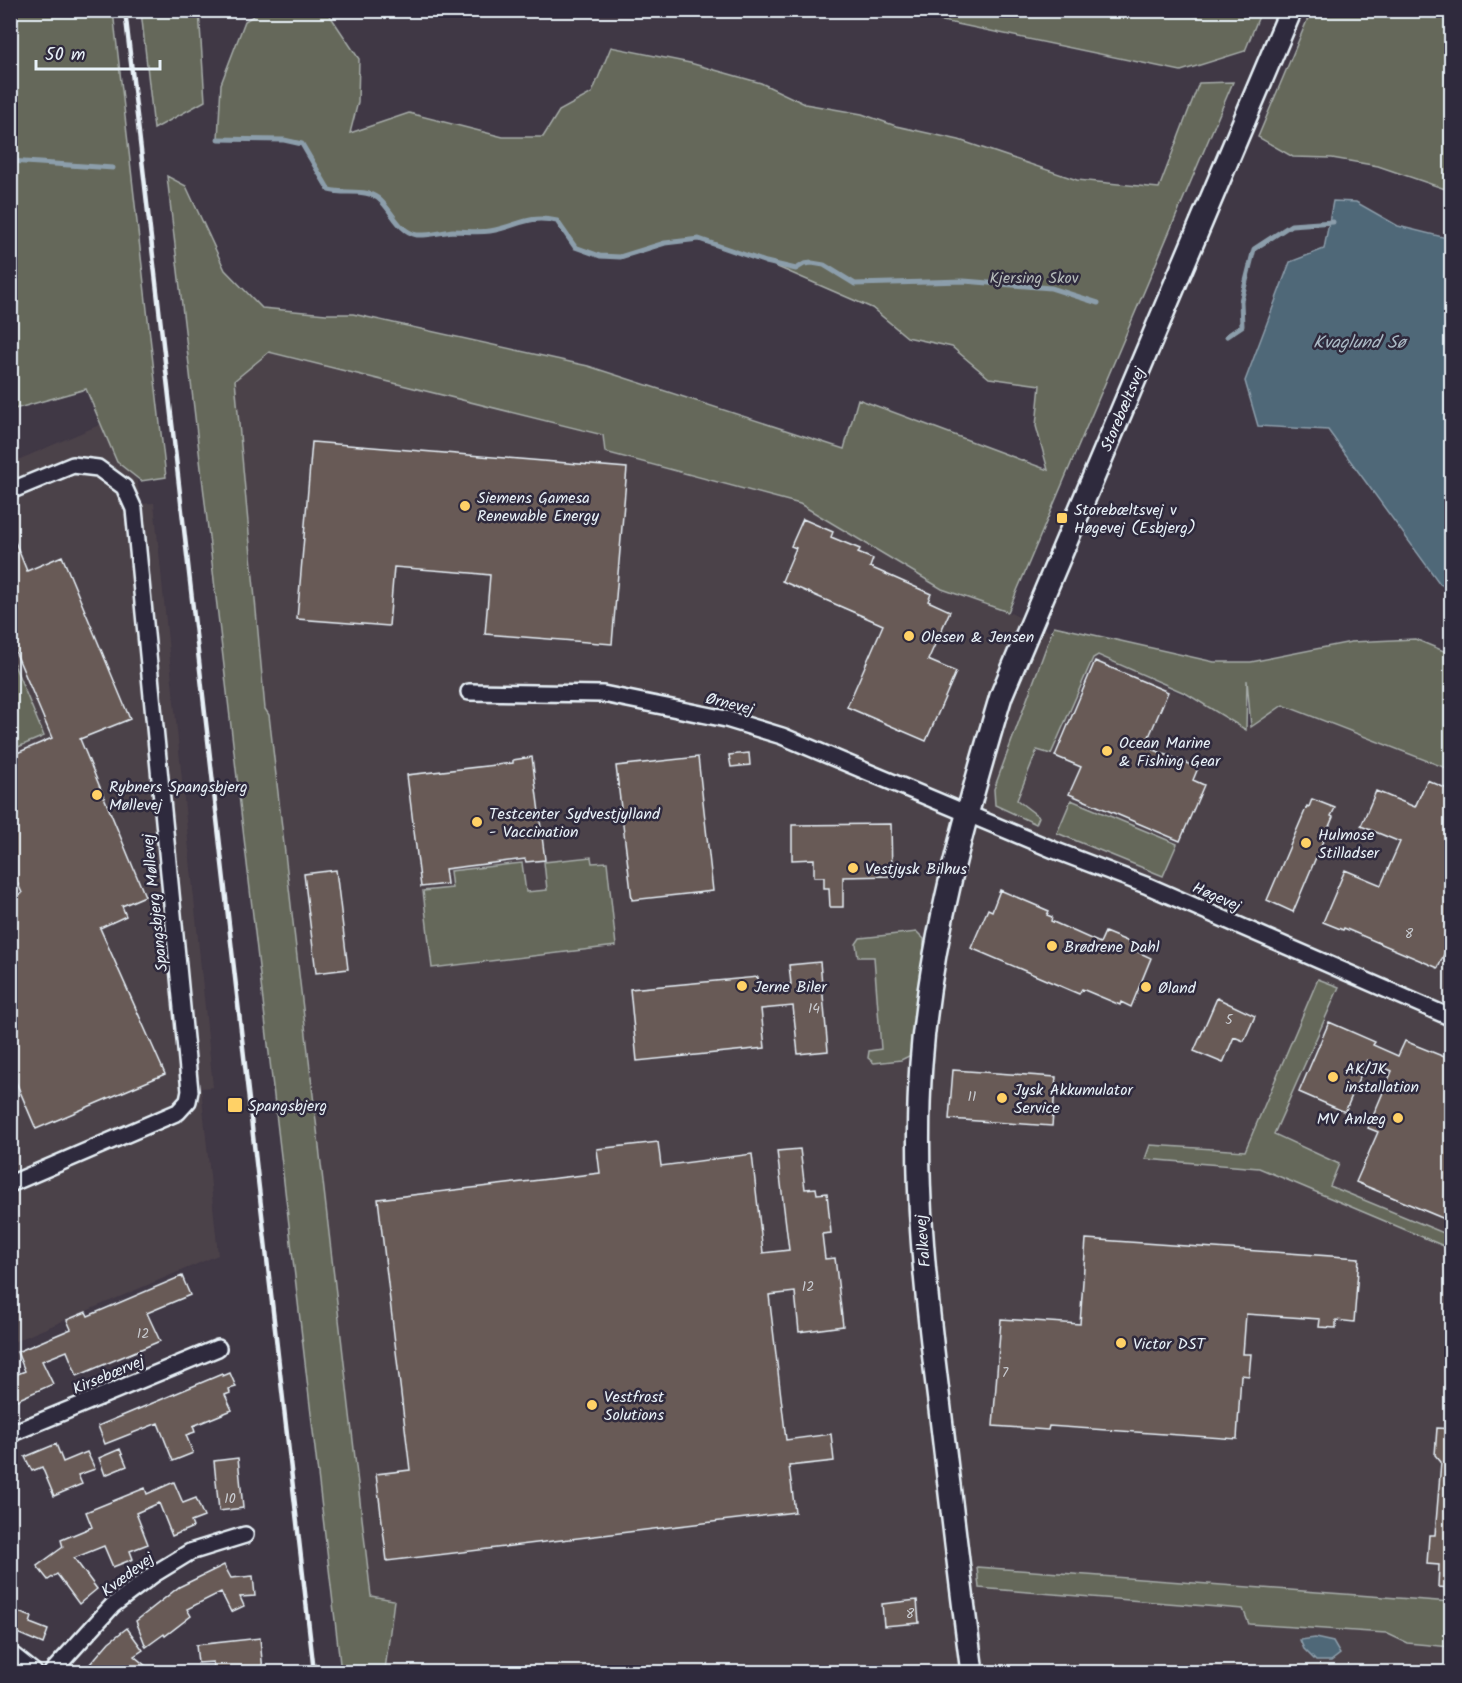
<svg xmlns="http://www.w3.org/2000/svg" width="1462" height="1683" font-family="Kalam,sans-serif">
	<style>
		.built { fill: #4c424a }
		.green { fill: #65685a; stroke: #a6aca9; stroke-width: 1.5 }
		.water { fill: #4f6778; stroke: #8c9eab; stroke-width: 1.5 }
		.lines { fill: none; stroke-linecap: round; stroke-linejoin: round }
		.stream { stroke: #8c9eab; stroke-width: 5 }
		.building { fill: #685a57; stroke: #e8f1f8; stroke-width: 1.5 }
		.street-casing { stroke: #e8f1f8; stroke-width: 20 }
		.secondary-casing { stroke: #e8f1f8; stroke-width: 26 }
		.street { stroke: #2f2a3d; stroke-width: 15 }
		.secondary { stroke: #2f2a3d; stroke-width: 21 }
		.rail { stroke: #e8f1f8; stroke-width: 4.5 }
		.poi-dot { fill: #ffd166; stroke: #2f2a3d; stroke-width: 2 }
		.labels { text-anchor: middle; stroke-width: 5; stroke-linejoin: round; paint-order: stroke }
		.number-label { font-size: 14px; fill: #c8cbd0 }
		.park-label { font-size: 16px; fill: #b4bab9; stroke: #2f2a3d }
		.street-label { font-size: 16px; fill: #e8f1f8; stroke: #2f2a3d }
		.poi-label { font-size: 16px; fill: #e8f1f8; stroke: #2f2a3d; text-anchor: start }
		.water-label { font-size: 18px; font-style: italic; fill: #abbac5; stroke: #2f2a3d }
	</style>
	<rect width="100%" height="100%" fill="#403845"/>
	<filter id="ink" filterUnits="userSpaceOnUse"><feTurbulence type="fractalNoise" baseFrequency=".0167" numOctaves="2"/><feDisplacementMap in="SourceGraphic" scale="12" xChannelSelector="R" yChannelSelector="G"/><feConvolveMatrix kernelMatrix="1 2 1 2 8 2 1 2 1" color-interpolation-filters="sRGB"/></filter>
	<g filter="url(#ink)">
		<path class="built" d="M269 352 603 435 605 452 800 504 1008 612 1251 727 1283 705 1451 770V1672H385L394 1601 371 1596 269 716 265 709 235 380Z
			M125 414 141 504 154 503 213 1087 201 1088 218 1255 11 1343V463Z"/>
		<path class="green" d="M11 10 113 11 166 477 141 481 117 462 86 389 11 410Z
			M263 10 327 11 359 59 358 102 350 133 409 113 503 137H543L559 111 592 93 611 47 690 63 761 83 805 104 862 114 896 126 959 140 1077 180 1159 188 1199 83 1233 82 1008 612 942 589 800 504 605 452 603 435 269 352 235 380 265 709 269 715 371 1596 394 1600 385 1670 382 1672H341L167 176 186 186 225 270 262 308 326 314H353L588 366 844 449 858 399 1048 470 1036 426 1040 385 989 378 952 347 907 337 872 308 766 262 699 239 665 243 620 257 600 256 575 247 557 221C526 213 518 227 490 231 479 233 466 231 454 231 442 232 428 236 417 235 399 232 392 212 381 201 368 187 345 195 329 190L302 144 284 140 218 139 221 84 245 21Z
			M141 11H199L205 101 154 129Z
			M895 11 1261 10V11L1245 51 1181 71Z
			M1311 11H1451V191L1378 166 1332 158 1293 157 1258 137Z
			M1054 626 1214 662H1251L1351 642 1415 639 1451 654V770L1283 705 1251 727 1247 680 1246 730 1187 694 1098 655 1093 658 1051 754 1037 750 1017 800 1039 817 1036 824 995 805 994 789Z
			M10 655 44 736 11 750H10Z
			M1071 800 1177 844 1163 876 1057 833Z
			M591 857 592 863 607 862 616 946 432 968 423 891 452 888 450 871 522 863 526 892 547 890 544 862Z
			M917 932 924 939V947L911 1051 909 1056 901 1060 874 1063 868 1058 869 1051 881 1049 874 957H858L856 944 860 938Z
			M1318 979 1339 987 1274 1134 1339 1164 1330 1186 1451 1236V1249L1259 1168 1145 1159 1150 1145 1245 1151Z
			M977 1567 1451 1602V1647L1407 1643 1386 1633 1249 1624 1243 1609 979 1588Z"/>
		<path class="water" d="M1333 201 1356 202 1398 226 1451 239V590L1440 584 1328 430 1258 426 1245 381 1290 262 1324 249Z
			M1315 1638 1333 1642 1340 1654 1331 1661H1316L1304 1649 1300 1640Z"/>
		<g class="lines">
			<path class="stream" d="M218 139 284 140 302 144 329 190C345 195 368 187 381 201 392 211 399 232 417 235 428 236 442 232 453 231 465 231 478 233 490 231 518 227 526 214 557 221L575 247 600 256 620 257 665 243 699 239 766 262 796 269 804 264 812 263 824 265 855 284 964 281 1051 288 1098 303
				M10 161 113 168
				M1227 336 1242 326 1241 301 1254 249 1291 225 1333 222"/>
		</g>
		<path class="building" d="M312 442 627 468 612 644 485 634 490 575 471 573 394 567 389 626 297 619Z
			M803 519 833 532 831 537 860 549 858 553 873 559 870 567 931 594 928 601 950 611 928 660 956 672 926 741 847 707 883 625 782 581 796 548 791 546Z
			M11 532 27 571 62 556 130 719 80 739 145 896 122 906 126 916 100 928 165 1074 36 1129 10 1068V898L22 893 10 866V756L52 738 10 639Z
			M1095 661 1168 692 1145 746 1198 768 1193 780 1204 785 1180 841 1069 794 1081 767 1055 756Z
			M749 753 750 765 731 767 729 755Z
			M532 757 545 860 526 862 525 859 445 869 447 884 421 887 407 775 513 763V760Z
			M698 757 713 891 632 900 616 766Z
			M1427 780 1452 791V936L1438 968 1344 928 1343 930 1323 922 1345 870 1381 885 1400 842 1361 826 1376 791 1415 807Z
			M1312 799 1335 808 1331 816 1333 817 1293 912 1267 900 1307 806 1309 807Z
			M891 824 892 876 843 877V907H830L829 888H824V877H814V859L792 860V825Z
			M336 870 348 969 316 973 304 874Z
			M1000 890 1049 911 1047 915 1052 917 1051 921 1100 943 1105 932 1134 944 1132 949 1151 958 1131 1007 1121 1002 1120 1005 1082 989 1079 994 971 948 988 909 992 911Z
			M820 962 828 1051 798 1054 793 1006 761 1009 765 1048 637 1061 630 989 758 977V987L791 984 789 965Z
			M1217 998 1255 1016 1244 1041 1234 1037 1223 1063 1194 1051Z
			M1329 1022 1375 1042 1373 1045 1398 1056 1405 1041 1452 1060V1222L1356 1182 1378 1132 1368 1128 1392 1071 1367 1060 1345 1112 1299 1092Z
			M953 1070 1056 1077 1052 1126 949 1119Z
			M658 1142 661 1166 752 1154 763 1253 789 1250 777 1151 800 1149 805 1189 816 1188 817 1194 827 1193 831 1233 822 1234 825 1259 835 1258 843 1326 799 1332 795 1292 769 1295 786 1440 831 1434 834 1461 789 1466 795 1512 387 1561 376 1474 410 1470 378 1199 600 1173 597 1149Z
			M1086 1239 1359 1258 1354 1322 1336 1320V1328L1319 1327 1320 1319 1246 1314 1243 1354H1251L1249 1376 1241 1375 1237 1439 1049 1426 1048 1430 993 1426 1001 1319 1080 1324Z
			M182 1276 190 1295 147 1313 160 1341 77 1376 67 1351 42 1361 53 1384 10 1403V1377L25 1371 17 1352 71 1329 67 1320 86 1312 88 1316Z
			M230 1373 236 1387 229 1389 230 1393 225 1395 232 1410 193 1426 195 1432 186 1435 193 1453 173 1461 158 1423 105 1444 98 1426 222 1374 223 1376Z
			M1437 1428 1452 1429V1588L1438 1587 1439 1565 1427 1564 1429 1535H1435L1441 1462 1435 1455Z
			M56 1444 63 1462 87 1452 95 1469 78 1475 82 1484 54 1496 42 1467 32 1471 25 1457Z
			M120 1449 127 1466 105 1475 99 1458Z
			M238 1458 243 1508 219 1511 214 1461Z
			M174 1482 183 1503 196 1498 204 1517 191 1522 193 1527 172 1536 159 1503 136 1513 148 1544 130 1551 133 1559 113 1567 104 1546 74 1558 97 1589 79 1604 57 1574 48 1580 37 1566 63 1547 61 1540 92 1527 86 1512 145 1488 147 1494Z
			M224 1565 231 1578 253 1576 255 1596 240 1597 244 1606 231 1612 221 1592 187 1609 191 1616 165 1636 164 1634 146 1647 136 1621 179 1587Z
			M917 1600 919 1623 884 1626 882 1604Z
			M10 1609 32 1617 30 1623 48 1630 43 1644 10 1630Z
			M127 1628 143 1650 134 1656 153 1672H83L109 1642Z
			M260 1638 263 1672H214L213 1662 198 1663 196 1645Z"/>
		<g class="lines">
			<defs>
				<path id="street" d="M10 491 73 465 98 468 124 487 134 509 190 1091 188 1101 178 1112 10 1184
					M469 692 603 694 726 719 782 736 1054 850 1148 886 1452 1018
					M10 1434 218 1348
					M10 1653 34 1672
					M52 1672 113 1605 154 1574 190 1552 245 1535"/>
				<path id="secondary" d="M972 1672C960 1582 950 1492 939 1401 925 1289 913 1177 921 1064 930 938 965 817 1001 696L1291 10"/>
			</defs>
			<use href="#street" class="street-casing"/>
			<use href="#secondary" class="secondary-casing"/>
			<use href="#street" class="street"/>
			<use href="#secondary" class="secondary"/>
			<path class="rail" d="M125 10 314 1672"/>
		</g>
	</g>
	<g class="poi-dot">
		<circle cx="465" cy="506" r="6"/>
		<rect x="1056" y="512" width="12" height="12" rx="3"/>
		<circle cx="909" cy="636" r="6"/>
		<circle cx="1107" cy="751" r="6"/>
		<circle cx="97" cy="795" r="6"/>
		<circle cx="477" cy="822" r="6"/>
		<circle cx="1306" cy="843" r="6"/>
		<circle cx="853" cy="868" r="6"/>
		<circle cx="1052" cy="946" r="6"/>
		<circle cx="742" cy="986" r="6"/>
		<circle cx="1146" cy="987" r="6"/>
		<circle cx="1333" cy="1077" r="6"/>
		<circle cx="1002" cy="1098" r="6"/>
		<rect x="227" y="1097" width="16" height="16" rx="3"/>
		<circle cx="1398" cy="1118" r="6"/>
		<circle cx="1121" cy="1343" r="6"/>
		<circle cx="592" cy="1405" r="6"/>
	</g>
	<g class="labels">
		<g class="number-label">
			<text x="1409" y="938">8</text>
			<text x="814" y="1013">14</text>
			<text x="1229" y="1024">5</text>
			<text x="972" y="1101">11</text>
			<text x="808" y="1291">12</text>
			<text x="143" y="1338">12</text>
			<text x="1005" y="1377">7</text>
			<text x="230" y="1503">10</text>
			<text x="910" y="1618">8</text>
		</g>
		<g class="park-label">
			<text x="1034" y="283">Kjersing Skov</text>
		</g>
		<g class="street-label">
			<text transform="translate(1122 409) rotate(-67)" y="6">Storebæltsvej</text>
			<text transform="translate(730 703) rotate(14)" y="6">Ørnevej</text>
			<text transform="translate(1217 896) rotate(24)" y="6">Høgevej</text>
			<text transform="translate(154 903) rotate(-96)" y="6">Spangsbjerg Møllevej</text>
			<text transform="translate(922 1241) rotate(-95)" y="6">Falkevej</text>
			<text transform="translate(108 1374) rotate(-23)" y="6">Kirsebærvej</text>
			<text transform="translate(127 1574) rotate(-37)" y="6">Kvædevej</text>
		</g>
		<g class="poi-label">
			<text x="477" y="503">Siemens Gamesa<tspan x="477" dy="18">Renewable Energy</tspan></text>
			<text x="1074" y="515">Storebæltsvej v<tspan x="1074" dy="18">Høgevej (Esbjerg)</tspan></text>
			<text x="921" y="642">Olesen &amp; Jensen</text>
			<text x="1119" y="748">Ocean Marine<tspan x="1119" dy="18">&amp; Fishing Gear</tspan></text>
			<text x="109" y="792">Rybners Spangsbjerg<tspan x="109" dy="18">Møllevej</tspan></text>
			<text x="489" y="819">Testcenter Sydvestjylland<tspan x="489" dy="18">- Vaccination</tspan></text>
			<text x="1318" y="840">Hulmose<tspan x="1318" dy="18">Stilladser</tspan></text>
			<text x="865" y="874">Vestjysk Bilhus</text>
			<text x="1064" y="952">Brødrene Dahl</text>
			<text x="754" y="992">Jerne Biler</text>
			<text x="1158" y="993">Øland</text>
			<text x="1345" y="1074">AK/JK<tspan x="1345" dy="18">installation</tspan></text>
			<text x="1014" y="1095">Jysk Akkumulator<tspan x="1014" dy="18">Service</tspan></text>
			<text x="248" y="1111">Spangsbjerg</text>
			<text x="1386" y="1124" text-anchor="end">MV Anlæg</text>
			<text x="1133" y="1349">Victor DST</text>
			<text x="604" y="1402">Vestfrost<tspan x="604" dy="18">Solutions</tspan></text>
		</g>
		<g class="water-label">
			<text x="1359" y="348">Kvaglund Sø</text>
		</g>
	</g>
	<rect width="1462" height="1683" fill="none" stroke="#2f2a3d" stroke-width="36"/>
	<rect x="18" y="18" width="1426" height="1647" fill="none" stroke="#e8f1f8" stroke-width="2" filter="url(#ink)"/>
	<path d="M36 60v9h124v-9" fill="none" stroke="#e8f1f8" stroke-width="3"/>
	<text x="45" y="60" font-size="18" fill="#e8f1f8" stroke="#2f2a3d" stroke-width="4.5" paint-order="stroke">50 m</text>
</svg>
